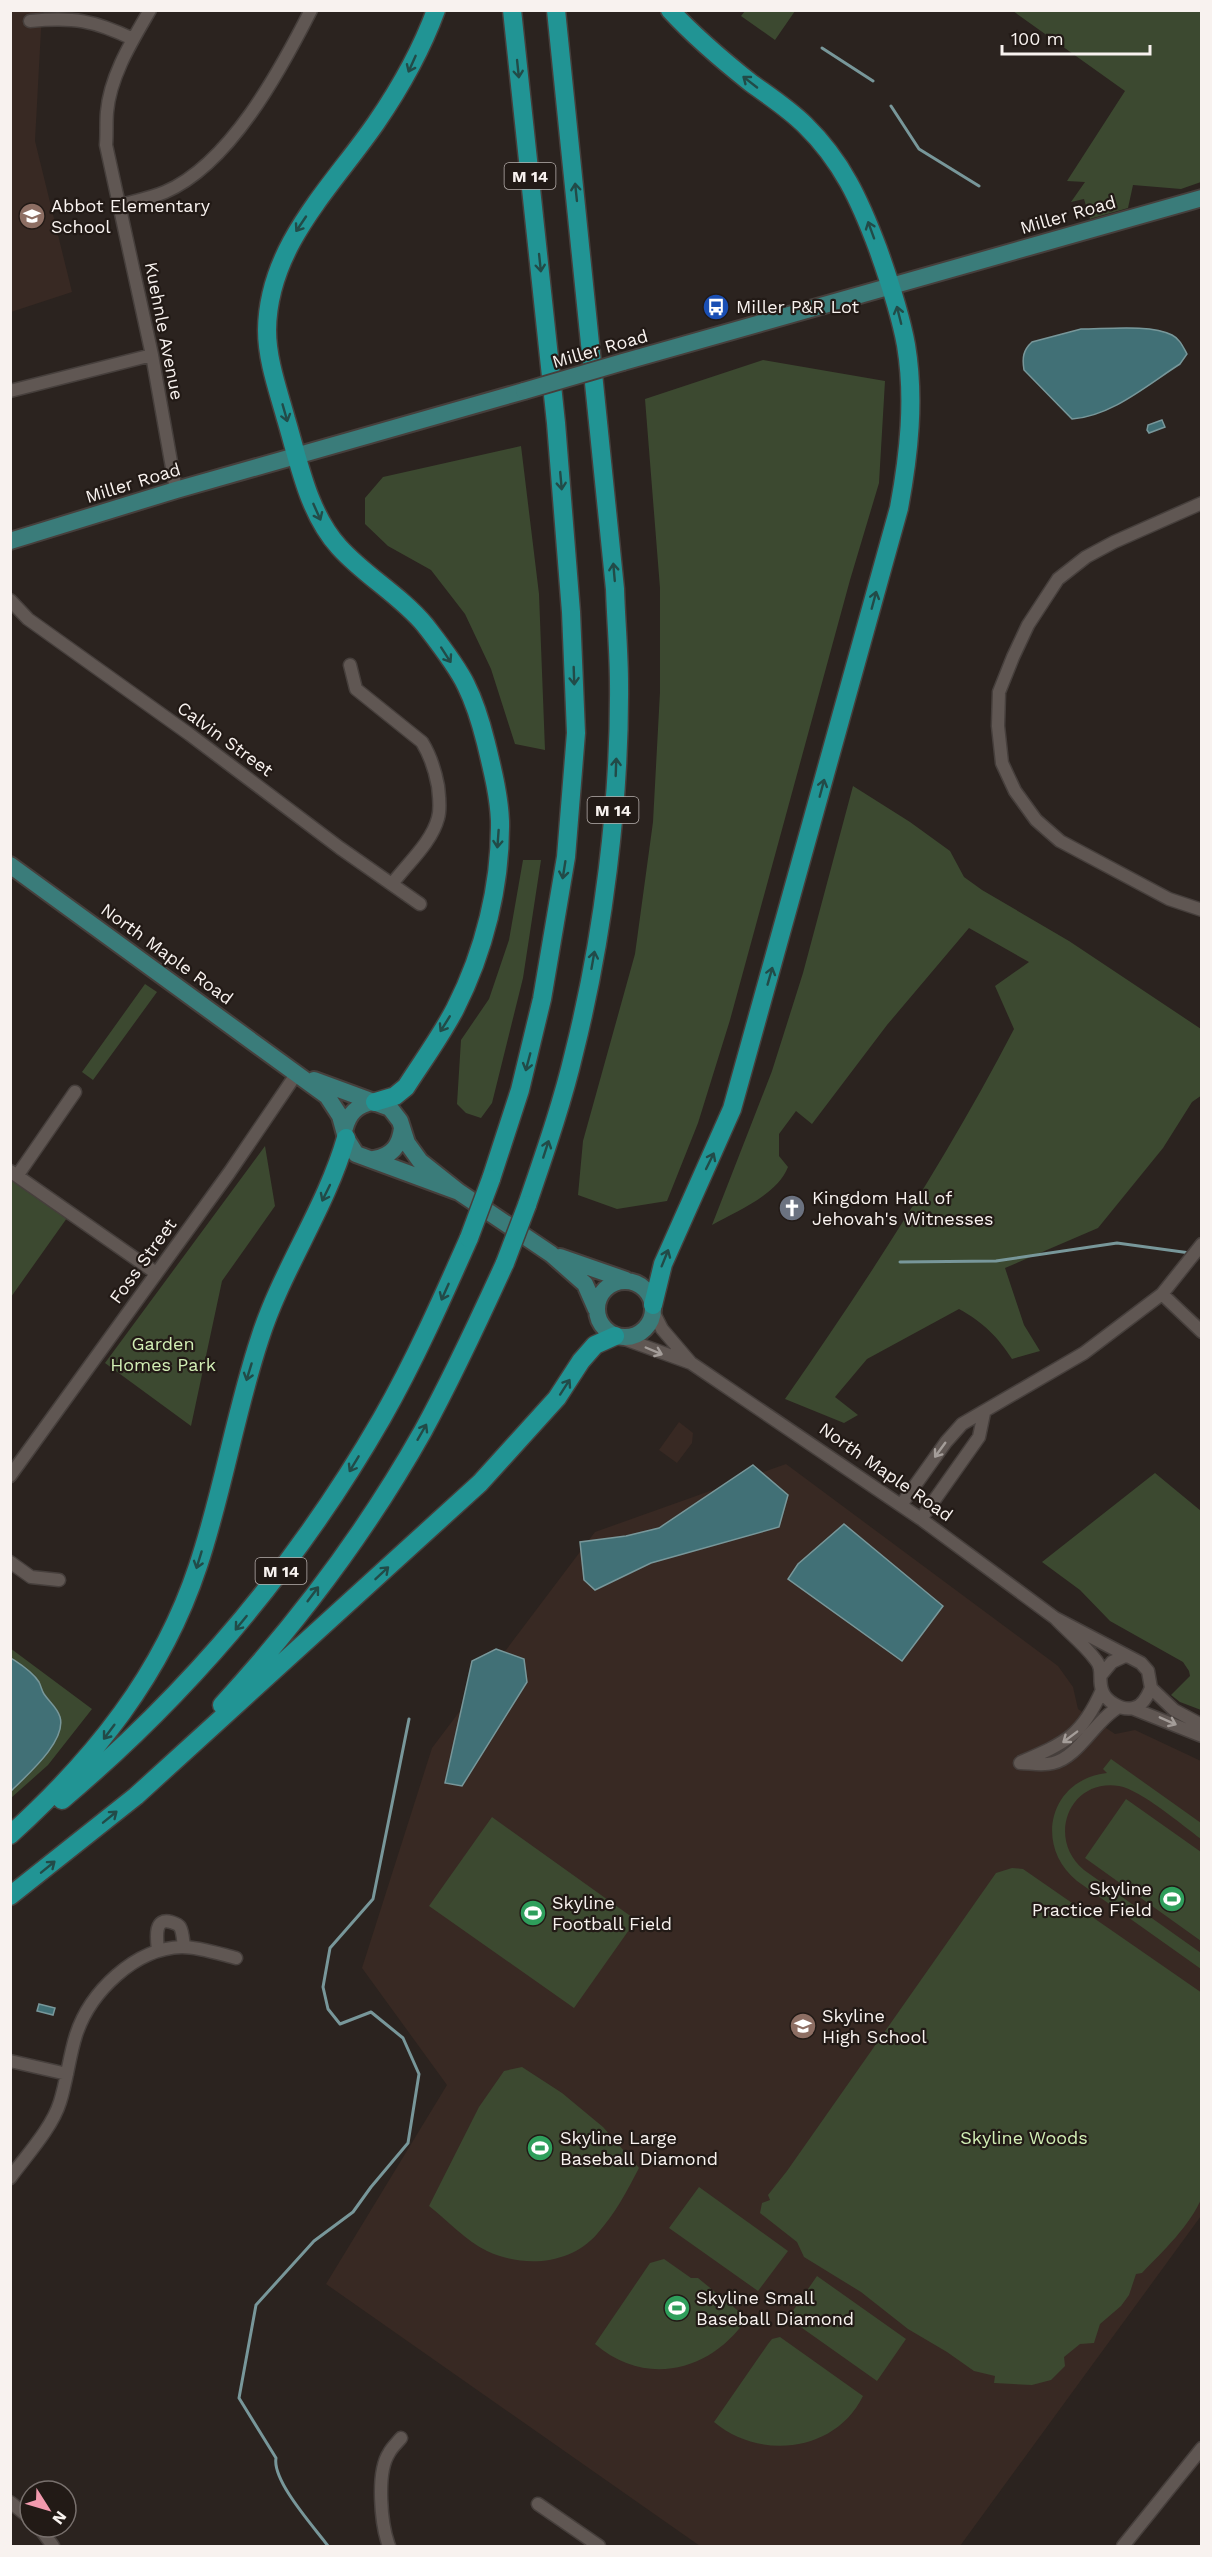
<svg xmlns="http://www.w3.org/2000/svg" width="1212" height="2557" font-family="'Work Sans',sans-serif">
	<style>
		.built { fill: #382923 }
		.green { fill: #3c4930 }
		.water { fill: #417076; stroke: #78979a; stroke-width: 1.5 }
		.lines { fill: none; stroke-linecap: round; stroke-linejoin: round }
		.stream { stroke: #78979a; stroke-width: 3 }
		.minor-casing { stroke: #463f3c; stroke-width: 15 }
		.major-casing { stroke: #463f3c; stroke-width: 20 }
		.highway-casing { stroke: #463f3c; stroke-width: 21 }
		.minor { stroke: #605753; stroke-width: 12 }
		.major { stroke: #3a7c7a; stroke-width: 16 }
		.highway { stroke: #219494; stroke-width: 18 }
		.major-bridge-casing { stroke: #463f3c; stroke-width: 20; stroke-linecap: butt }
		.highway-bridge-casing { stroke: #463f3c; stroke-width: 21; stroke-linecap: butt }
		.major-bridge { stroke: #3a7c7a; stroke-width: 16 }
		.highway-bridge { stroke: #219494; stroke-width: 18 }
		.oneway { stroke: #224b48 }
		.oneway2 { stroke: #a49d99 }
		.labels { text-anchor: middle; stroke-width: 4.5; stroke-linejoin: round; paint-order: stroke }
		.shield { fill: #221a16; stroke: #b8b1ae; stroke-width: 1.5 }
		.shield-label { font-size: 16px; font-weight: bold; fill: #f8f2ef }
		.poi-label { font-size: 18px; fill: #f8f2ef; stroke: #221a16; text-anchor: start }
		.street-label { font-size: 18px; fill: #f8f2ef; stroke: #221a16 }
		.park-label { font-size: 18px; fill: #d2efb5; stroke: #221a16 }
	</style>
	<rect width="100%" height="100%" fill="#2b231f"/>
	<path class="built" d="M10 11H42L35 141 72 292 11 312Z
		M679 1422 693 1433 692 1443 677 1463 659 1450Z
		M786 1464 1058 1666 1073 1687 1078 1709 1115 1734 1135 1730 1201 1761V2216L960 2546H700L326 2284 447 2085 362 1968 432 1748 595 1532Z"/>
	<path class="green" d="M745 11V10L795 11 775 40 741 16Z
		M1013 11H1201V182L1181 189 1133 185 1128 208 1090 219 1084 199 1071 202 1085 182 1067 181 1125 91Z
		M763 360 885 381 879 483 850 580 730 1020 698 1123 667 1201 617 1209 578 1195 583 1141 635 954 653 822 660 692V588L645 399Z
		M521 446 539 594 545 750 515 744 491 669 465 614 431 570 388 546 365 524V498L383 477Z
		M853 786 910 822 950 851 964 877 982 890 1069 941 1201 1029 1202 1095 1192 1102 1163 1148 1098 1228 1005 1268 1024 1325 1040 1351 1012 1359C997 1336 984 1323 959 1309L867 1359 835 1397 858 1415 844 1423 785 1399C868 1280 947 1158 1014 1029L995 986 1029 962 969 928 887 1025 812 1124 796 1111 779 1134V1156L788 1167C777 1195 737 1211 712 1225L772 1071 803 973Z
		M523 860H541L523 978 492 1103 481 1118 466 1113 457 1104 461 1040 489 999 509 940Z
		M145 984 157 992 93 1080 82 1072Z
		M265 1146 275 1206 222 1281 191 1426 105 1363Z
		M11 1177 67 1218 11 1297Z
		M1155 1473 1201 1511V1710L1180 1702 1171 1695 1190 1676 1189 1671 1183 1662 1110 1621 1080 1590 1042 1562Z
		M10 1648 92 1709 48 1765 11 1798Z
		M1111 1759 1201 1823V1839C1182 1825 1141 1790 1119 1786 1069 1778 1046 1839 1084 1870L1201 1953V1969L1077 1881C1033 1845 1050 1779 1107 1773L1103 1769Z
		M1126 1799 1201 1852V1941L1085 1858Z
		M492 1817 636 1920 574 2008 429 1906Z
		M1012 1868 1023 1869 1202 1993V2197C1190 2226 1163 2251 1142 2273L1136 2274 1129 2295 1121 2306 1100 2324 1094 2343 1080 2344 1064 2357 1065 2366 1051 2380 1032 2385 994 2383 995 2376 974 2371 947 2352 908 2329 861 2292 804 2257 797 2242 760 2213 762 2203 770 2200 768 2195 787 2171 996 1873Z
		M522 2067 562 2093 603 2127 639 2168C627 2191 615 2214 597 2234 570 2265 523 2268 487 2251 466 2241 447 2220 429 2206L479 2107 504 2071Z
		M699 2187 788 2251 758 2291 669 2228Z
		M664 2259 691 2278H698L747 2318C712 2371 646 2388 595 2344L650 2263Z
		M817 2276 906 2339 877 2381 788 2318Z
		M780 2337 863 2396C835 2453 759 2460 714 2422L768 2344 772 2339Z"/>
	<path class="water" d="M1081 329C1106 329 1151 324 1172 335 1180 339 1183 347 1187 354L1180 364C1147 385 1112 416 1072 419L1024 370C1022 358 1023 350 1032 342Z
		M1162 420 1165 427 1149 433 1147 430 1148 425Z
		M753 1465 788 1495 779 1527 651 1563 595 1590 584 1580 580 1542 626 1536 659 1528Z
		M844 1524 943 1606 902 1661 788 1579 798 1564Z
		M496 1649 524 1659 527 1682 462 1786 445 1783 472 1661Z
		M11 1658C20 1664 32 1671 39 1682 41 1686 42 1691 44 1694 50 1703 57 1707 60 1717 67 1741 27 1775 11 1791Z
		M39 2004 55 2008 53 2015 37 2011Z"/>
	<g class="lines">
		<path class="stream" d="M822 48 873 81
			M891 106 919 149 979 186
			M900 1262 996 1261 1117 1243 1190 1253
			M328 2546C314 2527 272 2481 276 2458L239 2398 256 2305 314 2241 353 2212 371 2187 408 2143 419 2074 403 2038 371 2012 340 2024 328 2009 323 1987 330 1948 373 1899 409 1719"/>
		<defs>
			<path id="minor" d="M150 10C132 41 110 76 107 112 106 123 107 134 106 145L152 355 176 490
				M30 21C74 17 93 20 133 39
				M120 205C135 201 151 198 165 192 230 164 280 71 311 10
				M10 391 152 355
				M1202 503 1114 542 1086 557 1058 579 1028 625 1013 657 999 692 998 726 1002 763 1015 791 1036 820 1060 841 1169 899 1202 910
				M10 600 28 619 189 734 340 848 420 904
				M350 665 356 689 422 742C430 755 435 770 438 786 439 796 441 808 438 818 432 842 407 864 392 884
				M10 1171 156 1273
				M17 1176 75 1092
				M1162 1294 1202 1332
				M653 1311 662 1329 691 1363 921 1519 1055 1618 1141 1663 1148 1671 1151 1688C1148 1695 1142 1707 1133 1708 1122 1711 1105 1701 1102 1690 1098 1679 1104 1669 1095 1659 1084 1644 1068 1632 1055 1618
				M619 1337 691 1363
				M10 1476 229 1173 297 1073
				M901 1505 946 1442 962 1424 1084 1353 1162 1294 1202 1244
				M921 1519 979 1437 984 1413
				M10 1562 31 1577 59 1580
				M1102 1674 1112 1662 1125 1656
				M1151 1688 1174 1710 1202 1725
				M1134 1709 1202 1736
				M1021 1762C1065 1743 1082 1736 1102 1690
				M1020 1763C1030 1763 1042 1766 1053 1763 1079 1757 1095 1720 1119 1707
				M158 1951C157 1940 153 1917 171 1922 174 1923 178 1924 180 1927 183 1932 183 1941 184 1947
				M10 2061 67 2074
				M10 2178C26 2156 52 2128 60 2102 67 2080 69 2057 76 2035 90 1992 135 1948 182 1947 199 1947 220 1954 236 1958
				M10 2502 30 2518
				M538 2504 599 2546
				M39 2527 53 2546
				M389 2546C381 2525 376 2473 389 2453 392 2447 397 2443 401 2438
				M1123 2546 1202 2448"/>
			<path id="major" d="M623 362 1202 198
				M10 541 176 490 524 391
				M10 865 327 1096 340 1116 346 1138 356 1154 459 1192
				M314 1080 390 1108 400 1121 407 1143 420 1161 459 1192 551 1254 585 1284 596 1309
				M345 1128C349 1113 357 1105 373 1102
				M374 1159C392 1156 400 1146 402 1128
				M560 1257 626 1280
				M597 1309a28 28 0 1 1 56 0a28 28 0 1 1-56 0Z"/>
			<path id="highway" d="M375 1102 395 1096 406 1087C422 1062 441 1036 455 1009 484 952 501 885 500 821 499 795 492 768 486 743 481 723 475 703 466 685 457 666 438 642 425 625 400 595 365 576 339 547 308 513 299 462 286 419 278 390 267 360 267 330 268 246 331 188 376 123 400 88 421 51 436 10
				M491 1179 520 1090 542 999 566 857 576 733 571 612 556 423 512 10
				M527 1205C544 1155 562 1104 574 1053 603 938 620 802 619 684 619 653 616 621 615 589L556 10
				M653 1305 663 1264 732 1109 899 508C909 454 915 399 906 345 900 312 889 280 878 249 860 201 842 161 805 125 789 109 769 96 751 83 722 60 695 37 670 10
				M222 1705C298 1622 368 1529 423 1431 453 1376 479 1320 505 1263
				M62 1800C190 1692 298 1564 382 1418 415 1360 442 1299 469 1238
				M10 1835C94 1759 162 1675 198 1566 223 1492 235 1413 260 1338 282 1269 326 1208 346 1138
				M10 1896 136 1796 480 1483 557 1398 581 1361 595 1345 615 1336"/>
		</defs>
		<use href="#minor" class="minor-casing"/>
		<use href="#major" class="major-casing"/>
		<use href="#highway" class="highway-casing"/>
		<use href="#minor" class="minor"/>
		<use href="#major" class="major"/>
		<use href="#highway" class="highway"/>
		<defs>
			<path id="major-bridge" d="M524 391 623 362"/>
			<path id="highway-bridge" d="M469 1238 491 1179
				M505 1263 527 1205"/>
		</defs>
		<use href="#major-bridge" class="major-bridge-casing"/>
		<use href="#highway-bridge" class="highway-bridge-casing"/>
		<use href="#major-bridge" class="major-bridge"/>
		<use href="#highway-bridge" class="highway-bridge"/>
	</g>
	<defs><path id="oneway-shaft" d="M-6 0H5M1.5-3L5.5 0L1.5 3" fill="none" stroke-width="1.6" stroke-linecap="round" stroke-linejoin="round" transform="scale(1.5)"/></defs>
	<g class="oneway">
		<use href="#oneway-shaft" transform="translate(412 64) rotate(114)"/>
		<use href="#oneway-shaft" transform="translate(518 69) rotate(84)"/>
		<use href="#oneway-shaft" transform="translate(750 82) rotate(-142)"/>
		<use href="#oneway-shaft" transform="translate(576 192) rotate(-96)"/>
		<use href="#oneway-shaft" transform="translate(301 224) rotate(124)"/>
		<use href="#oneway-shaft" transform="translate(871 230) rotate(-110)"/>
		<use href="#oneway-shaft" transform="translate(540 263) rotate(84)"/>
		<use href="#oneway-shaft" transform="translate(899 315) rotate(-104)"/>
		<use href="#oneway-shaft" transform="translate(285 413) rotate(74)"/>
		<use href="#oneway-shaft" transform="translate(561 481) rotate(85)"/>
		<use href="#oneway-shaft" transform="translate(317 512) rotate(66)"/>
		<use href="#oneway-shaft" transform="translate(614 572) rotate(-95)"/>
		<use href="#oneway-shaft" transform="translate(874 600) rotate(-75)"/>
		<use href="#oneway-shaft" transform="translate(446 655) rotate(57)"/>
		<use href="#oneway-shaft" transform="translate(574 676) rotate(88)"/>
		<use href="#oneway-shaft" transform="translate(616 767) rotate(-88)"/>
		<use href="#oneway-shaft" transform="translate(822 788) rotate(-75)"/>
		<use href="#oneway-shaft" transform="translate(498 839) rotate(94)"/>
		<use href="#oneway-shaft" transform="translate(564 870) rotate(99)"/>
		<use href="#oneway-shaft" transform="translate(593 960) rotate(-80)"/>
		<use href="#oneway-shaft" transform="translate(770 976) rotate(-74)"/>
		<use href="#oneway-shaft" transform="translate(445 1024) rotate(122)"/>
		<use href="#oneway-shaft" transform="translate(528 1062) rotate(105)"/>
		<use href="#oneway-shaft" transform="translate(546 1149) rotate(-72)"/>
		<use href="#oneway-shaft" transform="translate(710 1161) rotate(-64)"/>
		<use href="#oneway-shaft" transform="translate(326 1193) rotate(116)"/>
		<use href="#oneway-shaft" transform="translate(665 1258) rotate(-68)"/>
		<use href="#oneway-shaft" transform="translate(445 1292) rotate(114)"/>
		<use href="#oneway-shaft" transform="translate(249 1372) rotate(107)"/>
		<use href="#oneway-shaft" transform="translate(565 1387) rotate(-57)"/>
		<use href="#oneway-shaft" transform="translate(422 1432) rotate(-60)"/>
		<use href="#oneway-shaft" transform="translate(354 1464) rotate(121)"/>
		<use href="#oneway-shaft" transform="translate(199 1560) rotate(107)"/>
		<use href="#oneway-shaft" transform="translate(382 1573) rotate(-43)"/>
		<use href="#oneway-shaft" transform="translate(313 1594) rotate(-53)"/>
		<use href="#oneway-shaft" transform="translate(241 1623) rotate(129)"/>
		<use href="#oneway-shaft" transform="translate(109 1732) rotate(127)"/>
		<use href="#oneway-shaft" transform="translate(110 1817) rotate(-39)"/>
		<use href="#oneway-shaft" transform="translate(48 1867) rotate(-39)"/>
	</g>
	<g class="oneway2">
		<use href="#oneway-shaft" transform="translate(654 1351) rotate(23)"/>
		<use href="#oneway-shaft" transform="translate(940 1450) rotate(126)"/>
		<use href="#oneway-shaft" transform="translate(1168 1721) rotate(24)"/>
		<use href="#oneway-shaft" transform="translate(1070 1737) rotate(143)"/>
	</g>
	<defs>
		<symbol id="school-disc" viewBox="-11 -11 22 22"><circle r="9.5" fill="#8d6e63" stroke="#221a16"/><path d="M0-5L7-2L0 1L-7-2ZM-4 1L0 2.5L4 1V4Q0 6-4 4Z" fill="#fff"/></symbol>
		<symbol id="bus-disc" viewBox="-11 -11 22 22"><circle r="9.5" fill="#1a4fb4" stroke="#221a16"/><path d="M-5-6H5V4H4V6H2V4H-2V6H-4V4H-5ZM-3.5-4V0h7V-4ZM-3.5 1.2v1.5H-2V1.2ZM2 1.2v1.5H3.5V1.2Z" fill="#fff"/></symbol>
		<symbol id="church-disc" viewBox="-11 -11 22 22"><circle r="9.5" fill="#6b7280" stroke="#221a16"/><path d="M-1.2-6h2.4v3.5h3.3v2.4h-3.3V6h-2.4V-.1h-3.3v-2.4h3.3Z" fill="#fff"/></symbol>
		<symbol id="stadium-disc" viewBox="-11 -11 22 22"><circle r="9.5" fill="#2e9e5b" stroke="#221a16"/><path d="M0-5a6.5 5 0 1 0 0 10a6.5 5 0 1 0 0-10ZM-3.5-1.8h7v3.6h-7Z" fill="#fff"/></symbol>
	</defs>
	<g fill-rule="evenodd">
		<use href="#school-disc" x="17" y="201" width="30" height="30"/>
		<use href="#bus-disc" x="701" y="292" width="30" height="30"/>
		<use href="#church-disc" x="777" y="1193" width="30" height="30"/>
		<use href="#stadium-disc" x="1157" y="1884" width="30" height="30"/>
		<use href="#stadium-disc" x="518" y="1898" width="30" height="30"/>
		<use href="#school-disc" x="788" y="2011" width="30" height="30"/>
		<use href="#stadium-disc" x="525" y="2133" width="30" height="30"/>
		<use href="#stadium-disc" x="662" y="2293" width="30" height="30"/>
	</g>
	<g class="labels">
		<g class="shield">
			<rect x="504.5" y="163" width="51" height="26" rx="4.5"/>
			<rect x="587.5" y="797" width="51" height="26" rx="4.5"/>
			<rect x="255.5" y="1558" width="51" height="26" rx="4.5"/>
		</g>
		<g class="shield-label">
			<text x="530" y="182">M 14</text>
			<text x="613" y="816">M 14</text>
			<text x="281" y="1577">M 14</text>
		</g>
		<g class="poi-label">
			<text x="51" y="212">Abbot Elementary<tspan x="51" dy="21">School</tspan></text>
			<text x="736" y="313">Miller P&amp;R Lot</text>
			<text x="812" y="1204">Kingdom Hall of<tspan x="812" dy="21">Jehovah's Witnesses</tspan></text>
			<text x="1152" y="1895" text-anchor="end">Skyline<tspan x="1152" dy="21">Practice Field</tspan></text>
			<text x="552" y="1909">Skyline<tspan x="552" dy="21">Football Field</tspan></text>
			<text x="822" y="2022">Skyline<tspan x="822" dy="21">High School</tspan></text>
			<text x="560" y="2144">Skyline Large<tspan x="560" dy="21">Baseball Diamond</tspan></text>
			<text x="696" y="2304">Skyline Small<tspan x="696" dy="21">Baseball Diamond</tspan></text>
		</g>
		<g class="street-label">
			<text transform="translate(1068 215) rotate(-16)" y="6">Miller Road</text>
			<text transform="translate(164 331) rotate(79)" y="6">Kuehnle Avenue</text>
			<text transform="translate(600 349) rotate(-16)" y="6">Miller Road</text>
			<text transform="translate(133 483) rotate(-17)" y="6">Miller Road</text>
			<text transform="translate(225 739) rotate(36)" y="6">Calvin Street</text>
			<text transform="translate(167 954) rotate(36)" y="6">North Maple Road</text>
			<text transform="translate(143 1261) rotate(-54)" y="6">Foss Street</text>
			<text transform="translate(886 1472) rotate(35)" y="6">North Maple Road</text>
		</g>
		<g class="park-label">
			<text x="163" y="1350">Garden<tspan x="163" dy="21">Homes Park</tspan></text>
			<text x="1024" y="2144">Skyline Woods</text>
		</g>
	</g>
	<rect width="1212" height="2557" fill="none" stroke="#f8f2ef" stroke-width="24"/>
	<g transform="translate(48 2509) rotate(127)"><circle r="28" fill="#221a16" stroke="#78706d" stroke-width="1.5"/>
	<path d="M0-4.5L10 22L0 15L-10 22Z" fill="#f29aae"/>
	<text y="-9" font-size="16" font-weight="bold" text-anchor="middle" fill="#f8f2ef">N</text>
	</g>
	<path d="M1002 45v9h148v-9" fill="none" stroke="#f8f2ef" stroke-width="3"/>
	<text x="1011" y="45" font-size="18" fill="#f8f2ef" stroke="#221a16" stroke-width="4.5" paint-order="stroke">100 m</text>
</svg>
